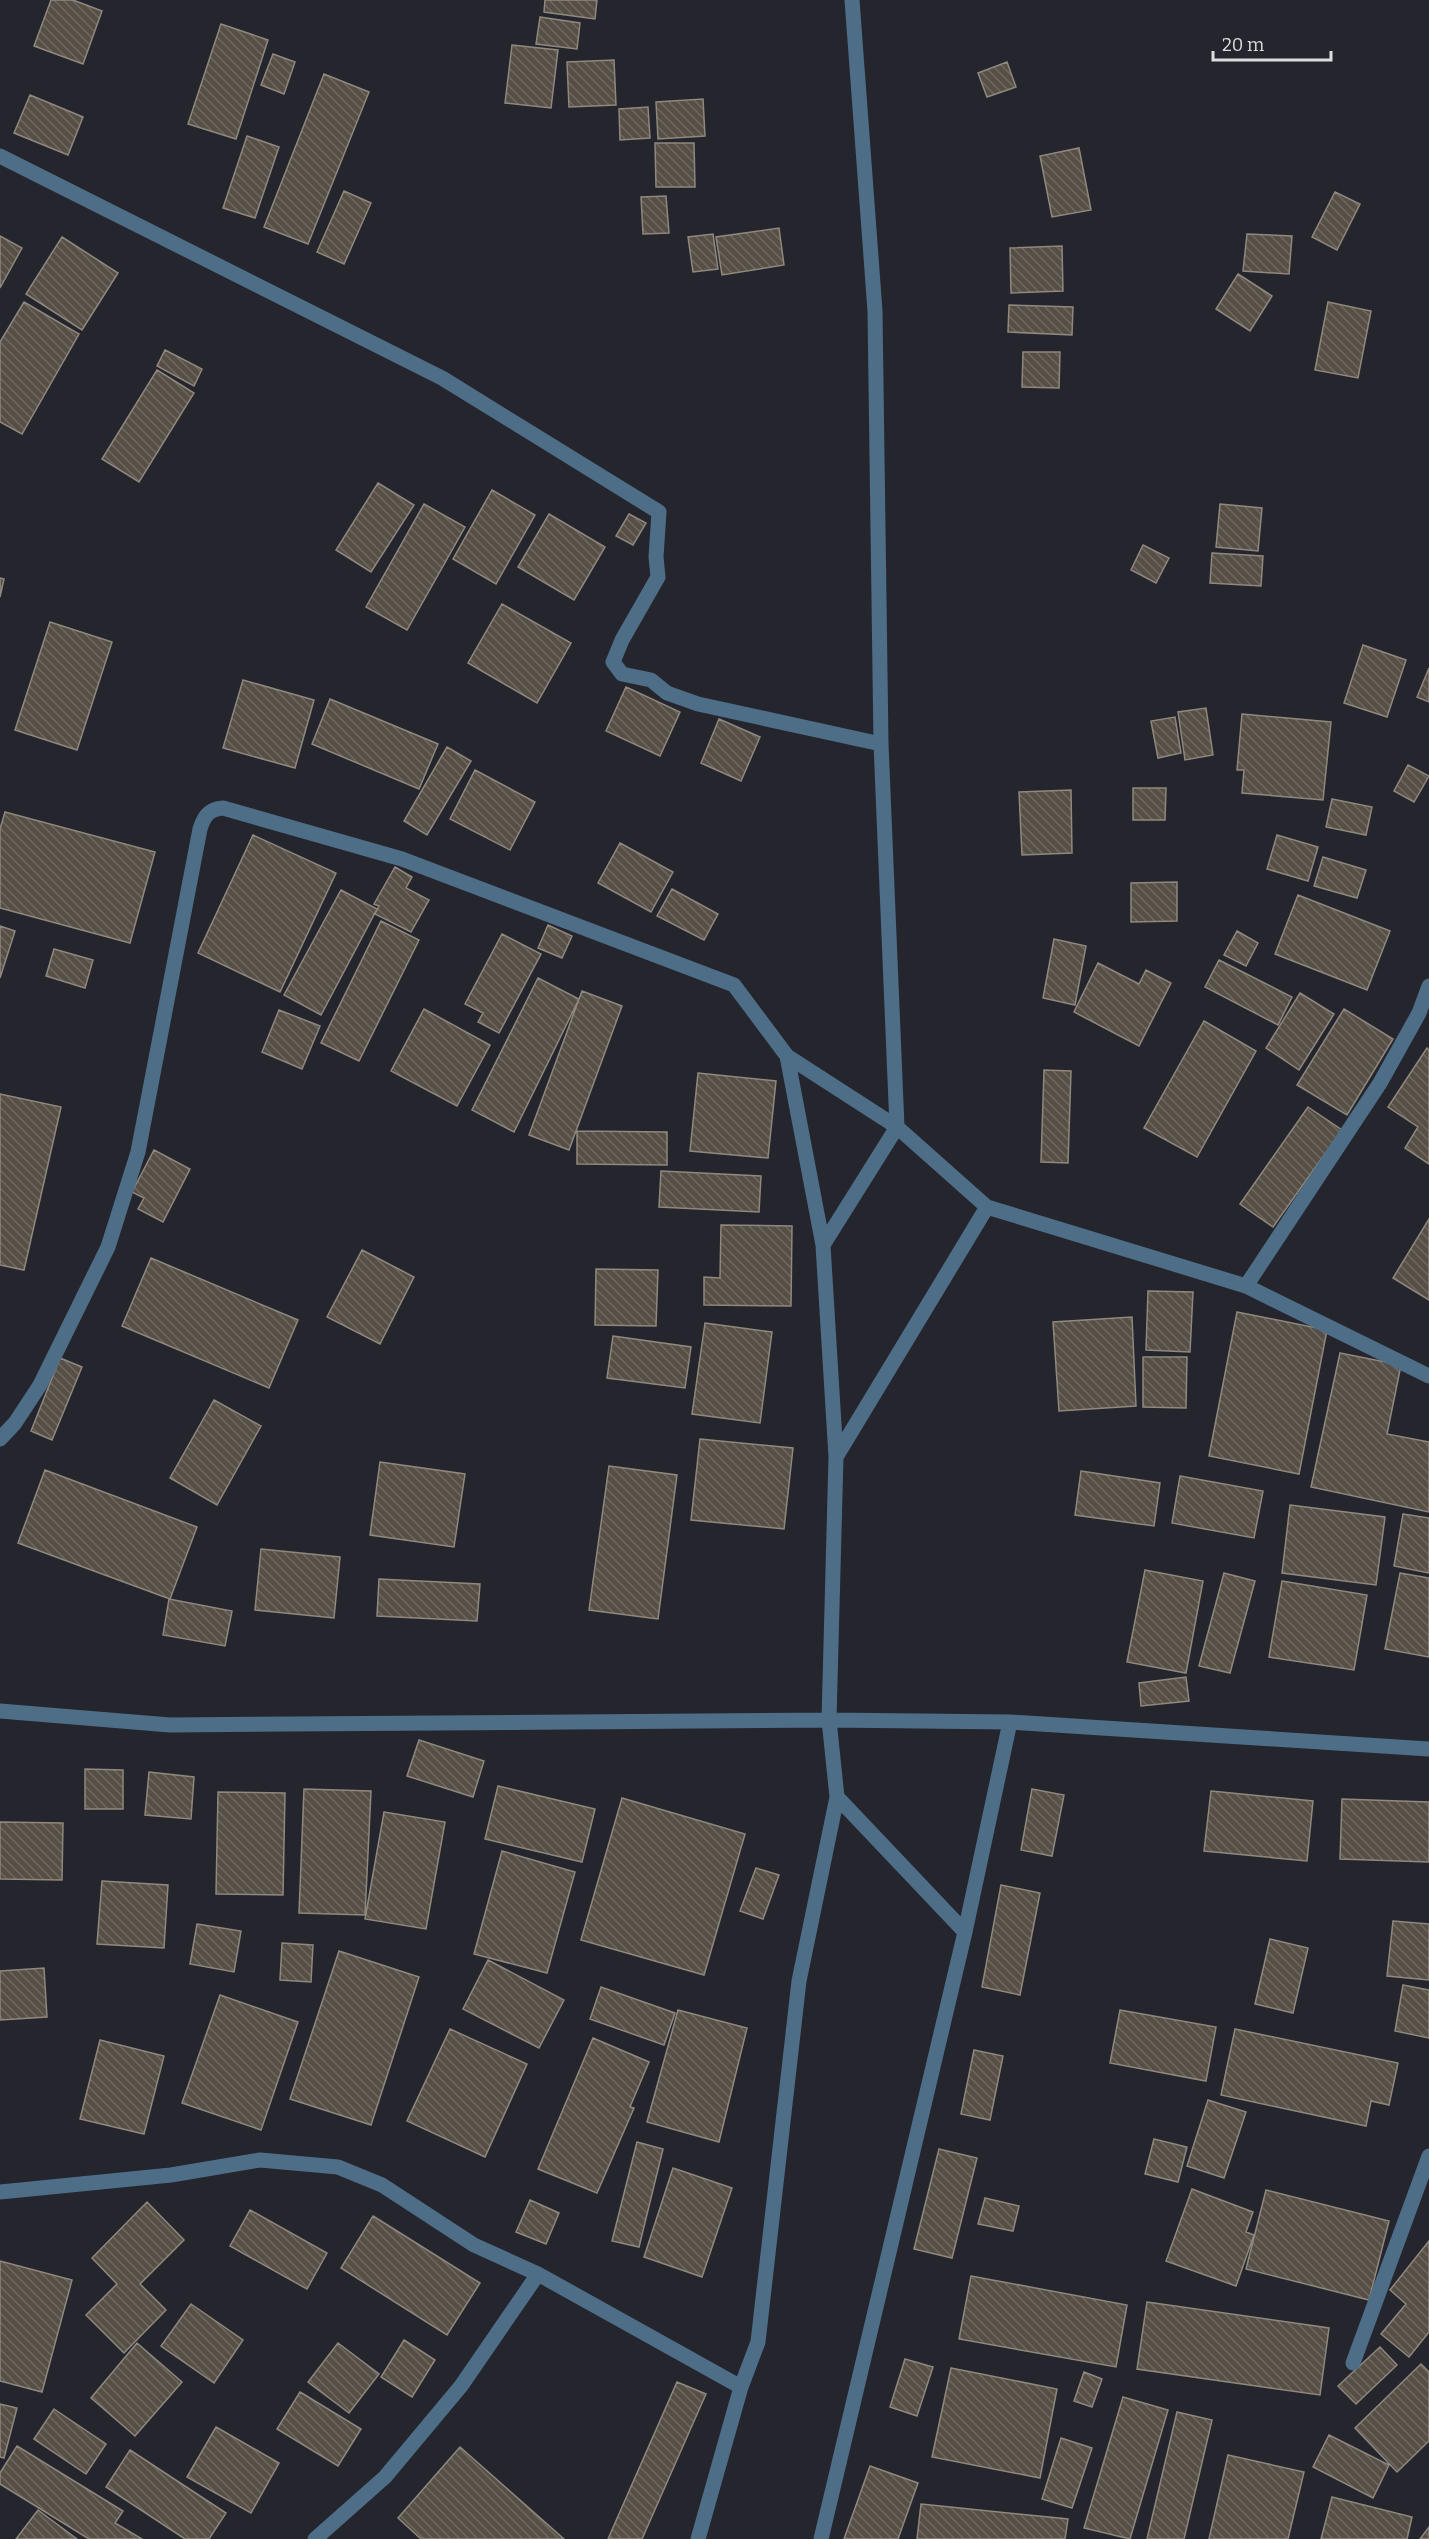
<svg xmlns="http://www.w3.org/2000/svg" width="1429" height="2539" font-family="Bitter,serif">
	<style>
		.building { fill: url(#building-back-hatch); stroke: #90887e; stroke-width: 1.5 }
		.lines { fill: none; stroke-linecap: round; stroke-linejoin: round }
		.minor { stroke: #4e6e88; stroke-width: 15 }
	</style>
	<defs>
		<pattern id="building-back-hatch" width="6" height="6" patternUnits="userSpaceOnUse" patternTransform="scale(1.5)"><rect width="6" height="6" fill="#564f46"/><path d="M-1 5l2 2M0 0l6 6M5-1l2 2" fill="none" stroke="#6e6860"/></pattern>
	</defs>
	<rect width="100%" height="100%" fill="#25252e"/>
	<path class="building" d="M51 0H73L102 11 83 64 34 46Z
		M545 0H597L595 19 544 12Z
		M540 17 580 23 577 49 536 44Z
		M221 24 268 40 236 139 188 124Z
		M512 45 558 50 551 108 505 103Z
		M273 54 295 62 284 94 261 85Z
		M614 60 616 105 569 107 567 62Z
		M1007 62 1016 87 987 97 978 73Z
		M324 74 369 92 308 244 264 227Z
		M30 95 83 117 68 155 14 133Z
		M703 99 705 136 658 139 656 102Z
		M648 107 650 138 620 140 619 109Z
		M247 136 279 147 255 218 223 208Z
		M655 143H694L695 187H656Z
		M1079 148 1091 210 1052 217 1040 156Z
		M344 191 371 203 344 264 317 252Z
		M1335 192 1360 204 1337 250 1312 237Z
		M666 196 669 233 643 234 641 197Z
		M779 228 784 265 722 275 716 237Z
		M713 234 718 269 693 272 688 237Z
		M1247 234 1292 236 1289 274 1243 271Z
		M0 236 22 248 0 288Z
		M62 237 118 273 82 330 26 294Z
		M1062 246 1063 291 1011 293 1010 248Z
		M1238 274 1272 296 1250 331 1216 309Z
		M24 302 79 334 22 434 0 422V342Z
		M1328 302 1371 311 1358 378 1315 370Z
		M1009 305 1073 307 1072 335 1008 332Z
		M165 350 202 369 194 386 157 366Z
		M1023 352H1060L1059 388 1022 387Z
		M157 370 194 393 139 482 102 459Z
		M378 483 414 505 371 572 336 550Z
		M492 490 535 515 496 584 453 559Z
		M424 504 465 527 407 630 366 607Z
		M1220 504 1262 508 1258 551 1216 547Z
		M549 514 605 547 574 600 518 567Z
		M629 514 646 523 633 545 616 536Z
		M1143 545 1169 558 1156 583 1131 570Z
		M1212 553 1263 556 1261 586 1210 583Z
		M0 578 4 579 0 597Z
		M502 604 571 643 537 703 468 663Z
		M50 622 112 642 77 750 15 730Z
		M1363 645 1406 660 1387 717 1344 703Z
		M1429 668V702L1417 697Z
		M243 680 314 700 295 768 223 748Z
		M626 687 680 712 660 756 606 731Z
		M330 699 438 744 419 789 312 744Z
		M1206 708 1213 755 1185 760 1178 712Z
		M1242 714 1331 722 1323 800 1242 793 1244 770H1237Z
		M1175 717 1181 753 1158 758 1151 721Z
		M719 719 760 737 741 781 701 763Z
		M447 747 471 761 427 835 404 821Z
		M1408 765 1429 776 1414 802 1394 791Z
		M475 770 535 802 510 850 450 819Z
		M1133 788H1166L1165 820H1133Z
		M1071 790 1072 853 1022 855 1019 792Z
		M1332 799 1372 807 1366 835 1326 827Z
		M5 812 155 852 130 943 0 908V829Z
		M253 835 336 873 280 992 198 953Z
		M1277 835 1318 847 1308 881 1267 869Z
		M620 843 673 872 651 912 598 883Z
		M1323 857 1366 870 1357 898 1314 886Z
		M395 867 412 877 406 888 429 900 411 932 375 914 379 906 374 904Z
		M1177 882V921L1131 922V883Z
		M672 889 718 914 704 940 657 916Z
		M341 890 377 909 321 1015 284 995Z
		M1298 895 1390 931 1367 990 1275 954Z
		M381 921 419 940 359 1061 321 1043Z
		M548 925 572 936 562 958 538 948Z
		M0 926 15 931 0 978Z
		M1237 931 1258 943 1246 966 1224 955Z
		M502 934 541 954 499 1033 478 1022 483 1013 465 1004Z
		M1054 939 1086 946 1075 1005 1043 998Z
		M54 949 93 960 85 988 46 976Z
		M1219 960 1292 997 1278 1025 1205 987Z
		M1098 963 1139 984 1146 970 1171 983 1139 1046 1074 1012Z
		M538 978 579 999 514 1132 472 1110Z
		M582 991 622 1006 569 1150 529 1135Z
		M1300 993 1334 1014 1299 1070 1266 1048Z
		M424 1009 490 1045 457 1106 391 1071Z
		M1344 1009 1393 1039 1347 1115 1297 1085Z
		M279 1010 320 1026 302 1069 262 1052Z
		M1204 1021 1256 1051 1197 1157 1144 1128Z
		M1427 1048 1429 1050V1164L1405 1148 1418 1127 1388 1107Z
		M1044 1070 1071 1071 1068 1163 1041 1162Z
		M698 1073 776 1081 768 1158 690 1151Z
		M0 1094 61 1107 24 1270 0 1265Z
		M1308 1107 1342 1130 1273 1227 1240 1204Z
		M577 1131 667 1132V1165L577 1164Z
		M154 1150 190 1169 163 1222 138 1209 144 1198 132 1192Z
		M661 1171 761 1176 759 1212 659 1207Z
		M1429 1219V1300L1393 1278Z
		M721 1225 792 1226 791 1306 704 1305V1277L720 1278Z
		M362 1250 414 1277 380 1344 327 1317Z
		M151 1258 298 1320 269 1388 122 1326Z
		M596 1269 658 1270 656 1326 595 1325Z
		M1148 1291 1193 1292 1190 1352 1146 1350Z
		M1237 1312 1327 1330 1299 1474 1209 1456Z
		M1132 1317 1136 1406 1059 1411 1053 1322Z
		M705 1323 772 1332 760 1423 692 1414Z
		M613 1336 691 1347 685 1388 607 1378Z
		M1340 1353 1401 1365 1387 1434 1429 1442V1512L1311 1487Z
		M1143 1357H1187L1186 1408 1143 1407Z
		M60 1358 82 1367 52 1440 31 1431Z
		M214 1400 261 1426 217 1505 170 1478Z
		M700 1439 793 1448 784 1529 691 1520Z
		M380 1462 465 1474 454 1547 370 1535Z
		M609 1466 677 1475 658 1619 589 1610Z
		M45 1470 197 1527 170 1599 18 1543Z
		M1081 1471 1160 1483 1154 1526 1075 1515Z
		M1180 1476 1263 1491 1254 1538 1172 1523Z
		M1290 1505 1385 1517 1376 1585 1282 1573Z
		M1403 1514 1429 1518V1573L1394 1566Z
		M261 1549 340 1557 334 1618 255 1610Z
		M1145 1570 1203 1581 1186 1673 1127 1662Z
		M1224 1573 1255 1581 1230 1673 1199 1666Z
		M1400 1573 1429 1578V1657L1385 1649Z
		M379 1579 480 1584 477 1621 377 1616Z
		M1282 1581 1367 1595 1354 1670 1269 1657Z
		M169 1599 232 1611 225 1646 163 1635Z
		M1186 1677 1189 1701 1141 1706 1139 1683Z
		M419 1740 484 1761 473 1797 407 1776Z
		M85 1769 123 1770V1809H85Z
		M149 1772 194 1777 191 1819 145 1815Z
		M498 1786 595 1809 582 1862 485 1839Z
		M304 1789 371 1791 365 1915 299 1913Z
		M1032 1789 1064 1795 1052 1856 1021 1850Z
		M1211 1791 1313 1801 1307 1861 1204 1851Z
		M218 1792 285 1793 283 1895 216 1894Z
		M622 1798 745 1834 704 1975 581 1940Z
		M1342 1799 1429 1802V1862L1340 1859Z
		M384 1812 445 1822 426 1929 365 1919Z
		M0 1822 63 1823 62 1880 0 1879Z
		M502 1851 575 1872 547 1973 474 1954Z
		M756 1868 779 1875 763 1919 740 1911Z
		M102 1881 168 1885 164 1948 97 1944Z
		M1001 1885 1040 1893 1020 1995 982 1987Z
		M1393 1921 1429 1924V1980L1387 1976Z
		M197 1924 241 1931 234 1972 190 1964Z
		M1270 1939 1308 1948 1293 2013 1255 2004Z
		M282 1943 313 1945 311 1982 280 1980Z
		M339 1951 419 1977 371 2125 290 2099Z
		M488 1960 564 2000 539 2048 463 2009Z
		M44 1968 47 2017 0 2020V1971Z
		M1403 1985 1429 1990V2038L1395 2031Z
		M601 1987 675 2013 664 2045 590 2019Z
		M220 1995 298 2022 261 2130 182 2103Z
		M678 2010 747 2028 719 2142 647 2122Z
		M1120 2010 1216 2027 1206 2081 1110 2063Z
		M450 2029 527 2064 485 2157 407 2121Z
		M1235 2029 1398 2063 1389 2105 1371 2101 1366 2126 1221 2095Z
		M593 2038 649 2062 630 2107 634 2108 597 2193 538 2169Z
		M100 2040 164 2056 144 2134 80 2119Z
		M974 2050 1003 2056 990 2120 961 2114Z
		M1208 2100 1246 2112 1224 2178 1187 2166Z
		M1154 2139 1187 2147 1178 2182 1145 2174Z
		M637 2142 663 2149 639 2247 612 2241Z
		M939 2149 977 2158 952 2258 914 2249Z
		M673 2168 732 2188 702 2277 644 2257Z
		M1192 2189 1253 2212 1246 2232 1254 2235 1236 2286 1166 2261Z
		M1266 2190 1389 2221 1369 2300 1246 2269Z
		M985 2198 1019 2206 1013 2231 978 2224Z
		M530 2200 559 2213 546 2244 516 2232Z
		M147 2202 184 2240 140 2284 166 2310 124 2353 86 2315 117 2284 92 2258Z
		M250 2210 327 2253 307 2289 230 2246Z
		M373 2216 480 2283 447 2335 341 2268Z
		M1429 2241V2332L1409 2357 1381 2334 1406 2304 1390 2290Z
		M0 2261 72 2280 42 2392 0 2381Z
		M971 2276 1127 2305 1116 2367 959 2339Z
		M1147 2302 1329 2328 1320 2395 1137 2369Z
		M191 2304 243 2340 214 2383 161 2346Z
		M404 2340 435 2360 412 2397 381 2377Z
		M137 2343 182 2382 135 2436 91 2398Z
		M338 2343 379 2374 349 2413 308 2382Z
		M1380 2347 1397 2365 1356 2404 1338 2386Z
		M905 2359 933 2367 917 2416 890 2407Z
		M1421 2364 1429 2372V2441L1397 2472 1355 2428Z
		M951 2368 1057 2389 1040 2478 932 2457Z
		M1084 2372 1102 2379 1092 2407 1074 2401Z
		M677 2382 706 2394 642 2539H608Z
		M300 2392 361 2429 338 2466 277 2429Z
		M1123 2397 1168 2410 1130 2539 1084 2528Z
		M0 2404 17 2408 4 2458 0 2457Z
		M54 2409 106 2444 86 2474 34 2439Z
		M1177 2412 1212 2420 1184 2539H1147Z
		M216 2427 279 2463 251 2513 187 2477Z
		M1329 2435 1389 2465 1373 2498 1313 2467Z
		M1061 2438 1092 2448 1072 2508 1042 2499Z
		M17 2446 123 2511 115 2523 142 2539H89L0 2484V2473Z
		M460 2447 564 2539H421L398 2518Z
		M130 2450 226 2513 209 2539H185L106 2487Z
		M1228 2455 1304 2472 1288 2539H1209Z
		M870 2466 918 2483 898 2539H844Z
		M1332 2497 1412 2517 1407 2539H1321Z
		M921 2504 1068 2519 1065 2539H917Z
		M38 2510 77 2539H16Z
		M1429 2527V2539H1420Z"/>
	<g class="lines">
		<path class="minor" d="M0 156 442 378 659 512 656 557 658 577 622 640 613 662 622 674 651 680 667 693 698 704 881 744
			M823 1245 897 1127 881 744 875 311 852 0
			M1246 1286 1380 1083 1419 1013 1429 986
			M0 1439 15 1423 40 1385 108 1247 138 1152 200 829C204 816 209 809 223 808L402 859 734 985 787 1056 897 1127 987 1207 1246 1286 1429 1376
			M836 1457 987 1207
			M0 1711 170 1725 829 1720 1010 1722 1429 1749
			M837 1797 965 1932
			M0 2192 171 2175 260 2160 338 2167 382 2185 474 2245 538 2274 741 2387
			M1353 2363 1429 2156
			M315 2539 385 2477 461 2386 538 2274
			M698 2539 741 2387 758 2342 799 1981 837 1797 829 1720 836 1457 823 1245 787 1056
			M821 2539 965 1932 1010 1722"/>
	</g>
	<path d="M1213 51v9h118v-9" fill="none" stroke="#dbdbe1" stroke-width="3"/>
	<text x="1222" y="51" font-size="18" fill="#dbdbe1" stroke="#25252e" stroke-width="4.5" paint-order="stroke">20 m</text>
</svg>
